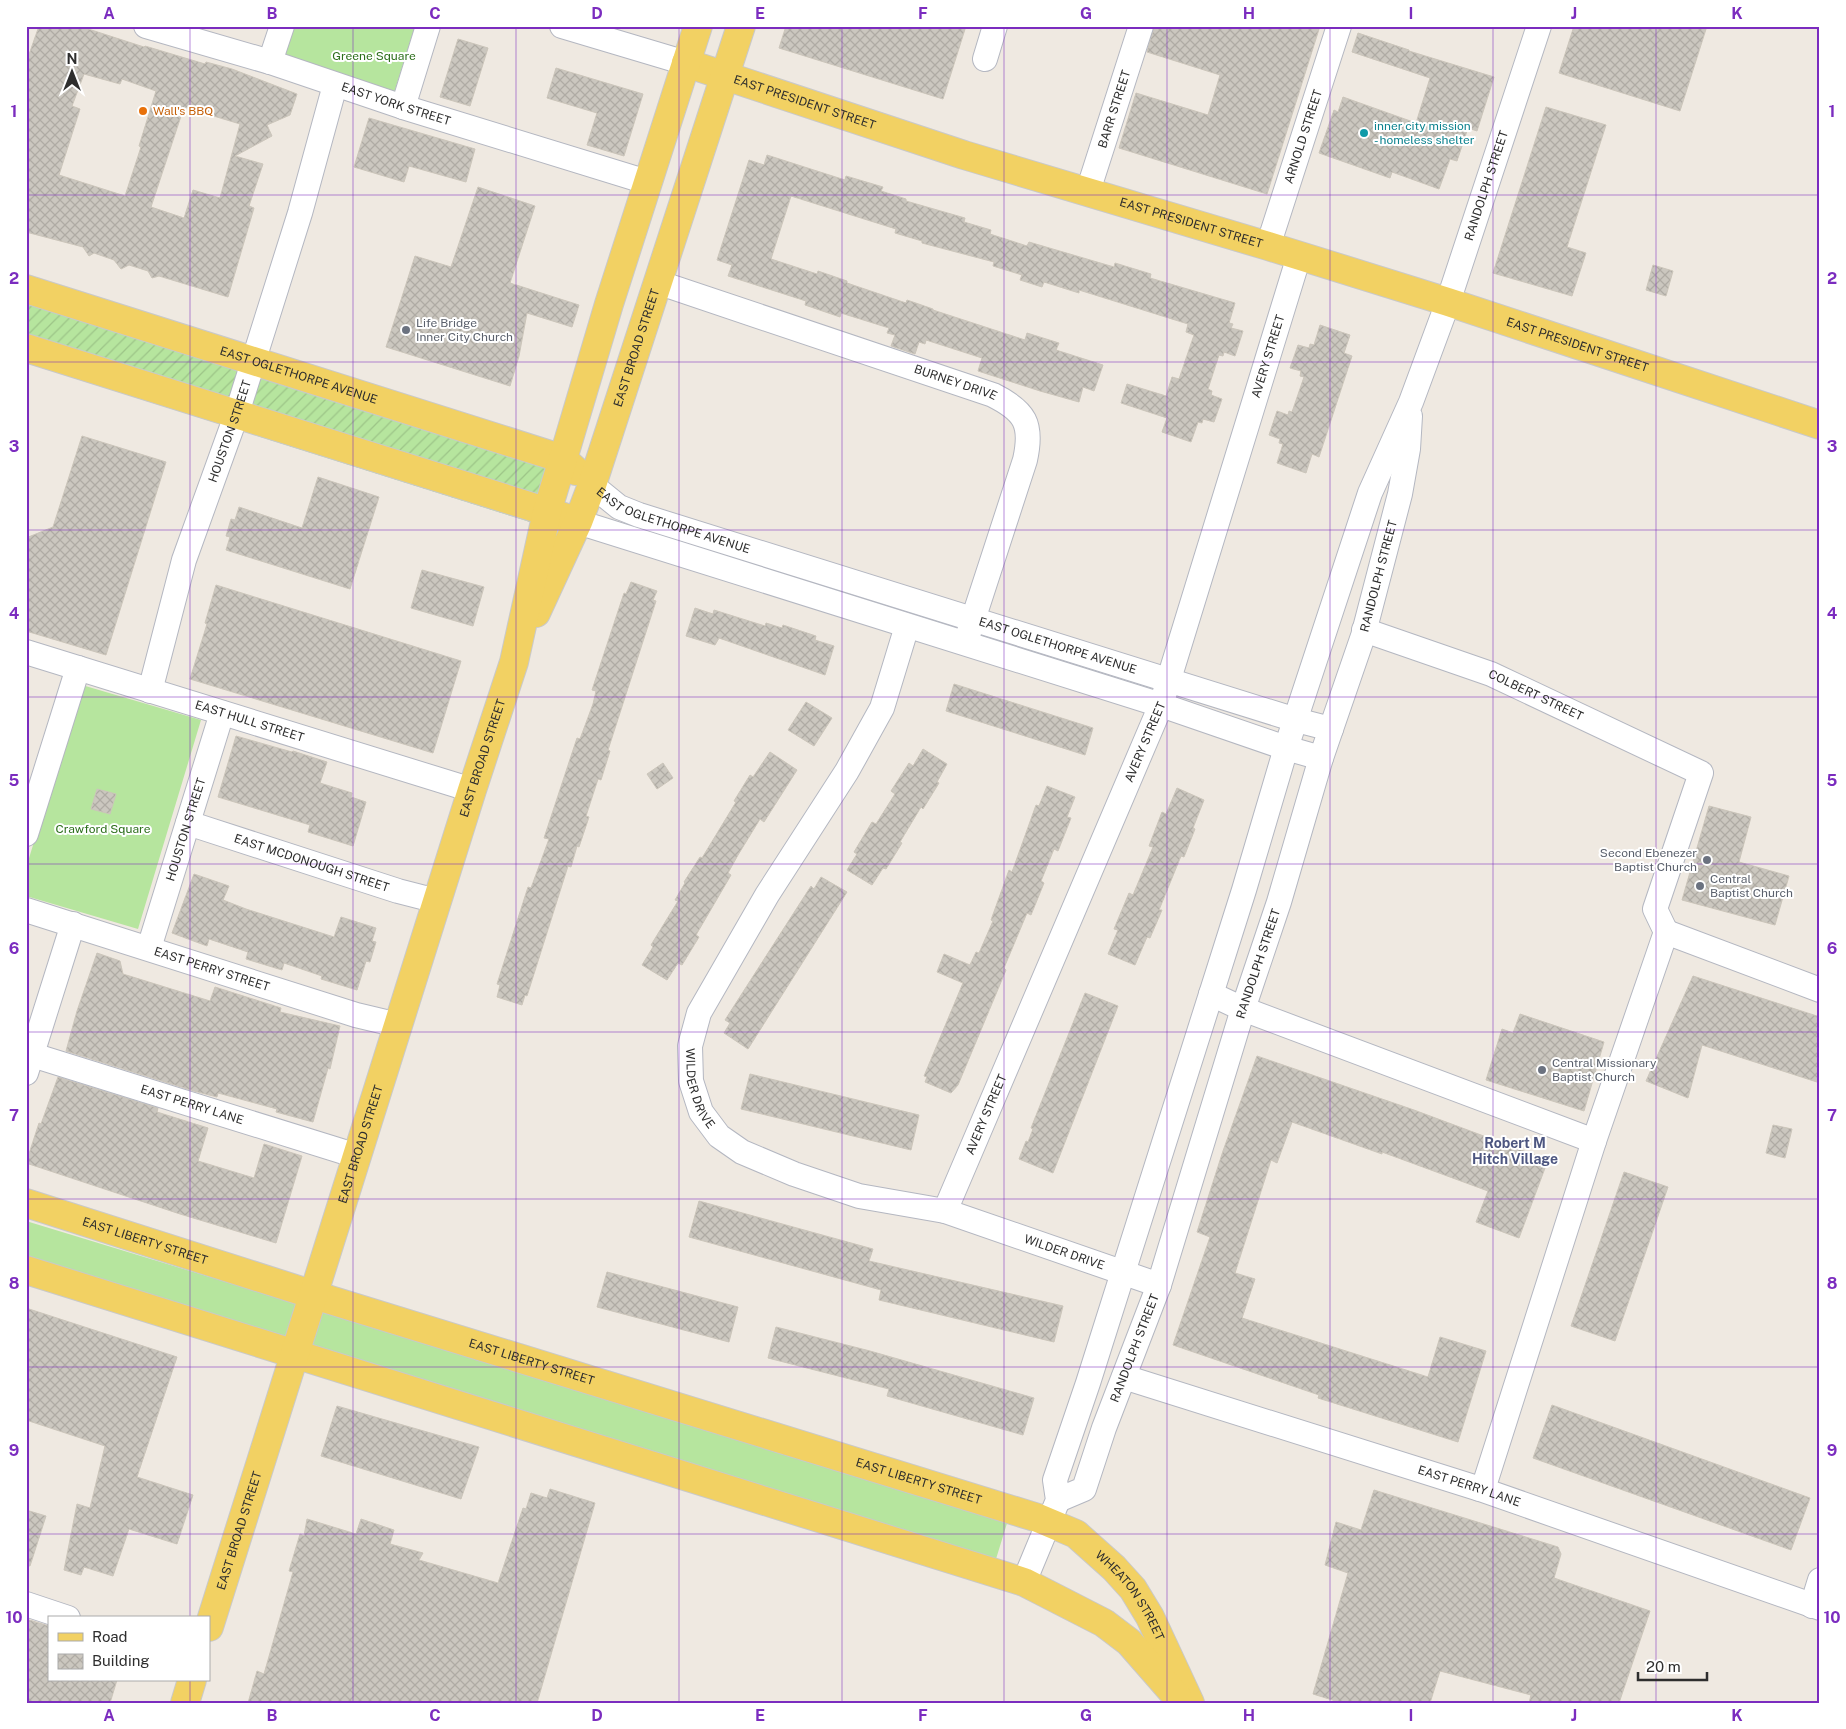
<svg xmlns="http://www.w3.org/2000/svg" width="1846" height="1729" font-family="'Public Sans',sans-serif">
	<style>
		.grass { fill: #b6e59e }
		.garden { fill: url(#garden-furrows) }
		.building { fill: url(#building-cross-hatch); stroke: #cbc5ba; fill-rule: evenodd }
		.lines { fill: none; stroke-linecap: round; stroke-linejoin: round }
		.minor-casing { stroke: #b4b7c1; stroke-width: 26 }
		.major-casing { stroke: #c9c9c9; stroke-width: 30 }
		.minor { stroke: #fff; stroke-width: 24 }
		.major { stroke: #f2d163; stroke-width: 28 }
		.grid { fill: none; stroke: #7b2cbf; stroke-width: 1; stroke-opacity: 0.55 }
		.food-dot { fill: #e8710a; stroke: #fff; stroke-width: 2 }
		.culture-dot { fill: #0f9aa8; stroke: #fff; stroke-width: 2 }
		.worship-dot { fill: #6b7280; stroke: #fff; stroke-width: 2 }
		.labels { text-anchor: middle; stroke-width: 4; stroke-linejoin: round; paint-order: stroke }
		.park-label { font-size: 12px; fill: #2c6e1b; stroke: #fff }
		.street-label { font-size: 12px; fill: #2e2e2e; stroke: #fff }
		.food-label { font-size: 12px; fill: #c56008; stroke: #fff; text-anchor: start }
		.culture-label { font-size: 12px; fill: #0d838f; stroke: #fff; text-anchor: start }
		.worship-label { font-size: 12px; fill: #5b616d; stroke: #fff; text-anchor: start }
		.neighbourhood-label { font-size: 14px; font-weight: bold; fill: #4d5680; stroke: #fff }
		.neatline { fill: none; stroke: #7b2cbf; stroke-width: 2 }
		.grid-label { font-size: 16px; text-anchor: middle; font-weight: bold; fill: #7b2cbf }
	</style>
	<defs>
		<pattern id="garden-furrows" width="10" height="10" patternUnits="userSpaceOnUse" patternTransform="scale(1.25)"><rect width="10" height="10" fill="#b6e59e"/><path d="M-1 1l2-2M0 10L10 0M9 11l2-2" fill="none" stroke="#9dc588"/></pattern>
		<pattern id="building-cross-hatch" width="8" height="8" patternUnits="userSpaceOnUse" patternTransform="scale(1.25)"><rect width="8" height="8" fill="#cbc7bf"/><path d="M0 0l8 8M0 8l8-8" fill="none" stroke="#afaba4"/></pattern>
	</defs>
	<rect width="100%" height="100%" fill="#efe9e1"/>
	<path class="grass" d="M292 26H415L394 93 282 59Z
		M82 685 201 720 138 929 26 896V868Z
		M26 1221 1008 1520 996 1559 26 1258Z"/>
	<path class="garden" d="M26 285 552 446 533 523 26 363Z"/>
	<path class="building" d="M39 26H79L144 47 145 46 205 64 206 62 232 69 297 94 290 115 267 125 272 136 235 156 263 164 249 206 254 208 228 297 159 276 152 278 148 271 129 265 121 269 114 260 94 253 89 256 83 247 26 232V63ZM84 74 120 84 122 79 156 91 139 146 141 147 125 196 59 175 80 109 72 106ZM184 107 240 124 220 198 193 190 184 218 151 207Z
		M786 26H966L943 99 779 48Z
		M1154 26H1320L1267 194 1119 148 1136 93 1208 115 1220 75 1147 52Z
		M1574 26H1707L1680 111 1559 73Z
		M1358 33 1409 50V51L1494 77 1477 131 1468 128 1457 161 1450 159 1439 189 1392 172 1390 178 1319 153 1334 110 1338 112 1343 97 1416 123 1430 78 1352 52Z
		M458 39 488 48 470 106 440 97Z
		M556 68 643 94 624 156 587 145 597 113 547 98Z
		M1546 107 1606 125 1567 247 1586 253 1572 296 1493 273Z
		M369 118 475 149 466 182 409 166 404 182 354 167Z
		M767 155 845 180 846 176 883 187 881 191 906 199V201L965 218 964 222 991 230 990 234 1027 246 1029 242 1114 267 1115 263 1151 274 1150 278 1235 303 1229 323 1233 324 1231 328 1243 331 1235 356 1224 352 1223 356 1219 355 1208 389 1212 391 1211 395 1222 399 1214 422 1203 419 1202 423 1198 422 1191 442 1162 432 1167 418 1121 403 1127 384 1166 396 1172 377 1179 379 1194 335 1186 332 1188 324 1079 290V293L1044 282 1042 287 1020 280 1022 275 993 266 994 262 922 243V241L895 233 896 229 791 196 771 259 817 274 818 271 847 281V283L906 303 907 300 933 309V310L1025 340 1027 333 1059 343 1056 350 1103 365 1094 391 1083 387 1079 402 1040 391 978 371 982 358 926 340 925 344 919 342 915 354 891 346 895 335 887 333 889 328 841 313 840 317 805 305 806 301 728 276 732 265 717 260 749 160 764 165Z
		M478 187 535 206 510 283 579 305 572 327 527 313 519 356 510 386 386 347 415 256 451 267Z
		M1653 265 1673 271 1666 296 1646 290Z
		M1320 325 1350 335 1344 353 1352 356 1319 457 1312 454 1306 473 1277 463 1283 444 1279 443 1280 439 1269 435 1277 411 1288 415 1289 411 1292 412 1304 377 1300 376 1301 371 1290 368 1298 345 1309 348 1310 344 1314 345Z
		M82 436 166 462 106 655 26 631V538L53 527Z
		M318 477 379 497 350 589 226 550 230 537 226 536 231 519 235 520 239 507 302 528Z
		M422 570 484 587 473 626 411 608Z
		M631 582 657 591 653 600 656 601 608 750 610 751 601 780 598 779 586 816 589 817 579 847 577 846 571 867 568 866 527 996 525 995 522 1005 497 997 500 985 497 984 528 887 531 888 549 839 544 838 577 738 580 739 593 704 596 691 592 690 624 593 626 594Z
		M216 585 461 661 433 753 190 679 207 624 205 623Z
		M695 608 713 614 714 610 765 626 766 623 782 628 783 625 816 636 815 640 834 646 825 675 719 638 715 645 686 636Z
		M954 684 1093 728 1085 755 946 711Z
		M806 702 832 718 814 746 788 730Z
		M236 736 292 752 293 751 327 762 320 783 352 793 351 797 366 802 353 846 308 832 310 825 218 797Z
		M923 749 947 764 937 782 939 783 923 809 921 807 900 842 902 843 886 869 883 868 872 885 847 870 857 854 854 852 872 822 876 824 895 794 891 791 909 763 913 766Z
		M770 752 797 770 764 822 760 819 738 855 728 873 731 875 696 935 699 937 682 965 678 963 667 980 642 965 653 947 651 945 678 901 675 900 685 883 684 882 700 857 702 858 736 802 734 801 750 775 753 777Z
		M663 763 673 778 657 789 647 774Z
		M1047 786 1075 797 1067 817 1071 818 1058 851 1054 849 1041 881 1044 883 1031 915 1027 913 1004 968 1006 970 958 1085 951 1093 925 1082 927 1077 924 1076 963 983 937 972 944 954 970 965 976 952 979 953 993 921 991 920 1009 870 1012 872 1036 805 1039 806Z
		M1177 788 1204 800 1193 828 1195 829 1184 857 1181 856 1159 910H1162L1150 938 1147 937 1135 965 1108 954 1118 930 1114 929 1129 893 1133 895 1153 847 1149 846 1162 812 1166 814Z
		M97 789 116 794 110 814 91 809Z
		M1709 806 1751 817 1739 862 1789 876 1775 925 1682 900Z
		M194 874 229 886 223 900 246 909 334 937 341 917 376 928 372 941 376 942 370 962 366 961 357 990 321 979 322 976 284 963 282 970 246 959 248 952 209 939 207 946 172 933Z
		M821 877 847 892 748 1049 724 1033 730 1023 725 1020 811 886 814 889Z
		M97 953 120 961 123 974 210 1001 215 987 281 1008 280 1012 340 1026 330 1069 328 1068 313 1122 276 1112 277 1109 218 1093 217 1097 194 1091 66 1051 77 1011Z
		M1693 976 1820 1017V1083L1702 1045 1688 1098 1646 1081Z
		M1085 993 1118 1006 1053 1173 1019 1159 1026 1141 1028 1142 1033 1129 1031 1128Z
		M1520 1014 1604 1042 1584 1111 1486 1080 1502 1029 1513 1033Z
		M1257 1056 1414 1110 1548 1160 1519 1238 1476 1222 1488 1191 1382 1152V1154L1292 1122 1277 1163 1271 1160 1235 1273 1255 1279 1242 1318 1428 1377 1440 1337 1486 1351 1458 1442 1318 1398 1319 1395 1173 1345 1210 1237 1197 1232 1223 1151Z
		M750 1074 919 1115 911 1150 741 1109Z
		M58 1077 158 1108 157 1112 208 1128 198 1161 254 1178 264 1144 302 1156 276 1243 180 1214 26 1163 39 1123 41 1124Z
		M1773 1125 1792 1129 1785 1158 1766 1153Z
		M1624 1172 1668 1187 1615 1341 1571 1326Z
		M699 1201 873 1249 869 1261 1063 1306 1054 1342 879 1300 881 1290 689 1237Z
		M607 1272 738 1307 729 1342 597 1307Z
		M26 1308 177 1357 137 1477 193 1495 177 1544 129 1529 113 1576 84 1567 81 1575 64 1570 77 1504 90 1508 105 1446 26 1420Z
		M776 1327 870 1351 1034 1398 1023 1435 887 1396 889 1389 768 1358Z
		M1552 1405 1810 1498 1791 1550 1533 1458Z
		M337 1406 479 1447 461 1499 321 1456Z
		M550 1489 595 1503 537 1703H248L257 1671 264 1674 293 1572 289 1571 300 1534 304 1536 307 1519 356 1534 361 1519 394 1530 390 1544 423 1553 419 1560 498 1583 523 1508 526 1509 531 1493 547 1498Z
		M1374 1490 1558 1547 1561 1554 1554 1578 1650 1611 1619 1703H1529L1531 1695 1440 1671 1430 1703H1342L1313 1694 1348 1573 1325 1565 1336 1522 1361 1530Z
		M26 1510 46 1516 30 1566 26 1565Z
		M26 1619 49 1626V1680H117L110 1703H26Z"/>
	<g class="lines">
		<defs>
			<g id="minor">
				<path id="s1" d="M146 26 270 62 403 107 647 182"/>
				<path d="M562 26 686 63"/>
				<path d="M985 59 995 26"/>
				<path d="M270 62 282 26"/>
				<path d="M403 107 428 26"/>
				<path id="s2" d="M1088 191 1141 26"/>
				<path id="s3" d="M1268 246 1339 26"/>
				<path id="s4" d="M657 282 993 395C1025 411 1033 424 1025 460L969 632"/>
				<path id="s5" d="M592 485 619 507 639 515 1296 720 1331 729"/>
				<path d="M578 522 1161 705 1286 748 1321 758"/>
				<path id="s6" d="M907 626 882 708 847 771 767 895 699 1013 690 1046 691 1081 701 1112 719 1136 742 1152 794 1174 859 1196 945 1211 1159 1285"/>
				<path id="s7" d="M1364 630 1491 674 1701 773 1655 909 1666 932 1594 1141"/>
				<path id="s8" d="M26 652 472 790"/>
				<path id="s9" d="M150 691 184 560 237 413 300 213 335 85"/>
				<path id="s10" d="M188 823 398 891 437 901"/>
				<path d="M26 834 78 668"/>
				<path id="s11" d="M26 910 356 1015 398 1025"/>
				<path d="M1666 932 1820 990"/>
				<path id="s12" d="M149 948 222 713"/>
				<path d="M1211 994 1243 1009 1594 1141 1484 1486 1480 1489"/>
				<path id="s13" d="M26 1053 357 1156"/>
				<path d="M26 1073 73 924"/>
				<path id="s14" d="M945 1211 1161 705 1299 256"/>
				<path id="s15" d="M1124 1377 1480 1489 1820 1608"/>
				<path id="s16" d="M1058 1500 1084 1489 1104 1428 1159 1285 1243 1009 1279 902 1321 758 1363 636 1400 494 1408 449 1410 416"/>
				<path id="s17" d="M1024 1582 1058 1500 1055 1480 1088 1383 1244 890 1286 748 1370 493 1411 402 1448 302 1539 26"/>
				<path d="M26 1604 68 1618"/>
				<path d="M1812 1606 1820 1580"/>
			</g>
			<g id="major">
				<path id="s18" d="M686 63 964 155 1268 246 1448 302 1820 425"/>
				<path id="s19" d="M26 289 563 459 576 471"/>
				<path d="M26 348 564 517"/>
				<path id="s20" d="M536 613 578 522 592 485 741 26"/>
				<path id="s21" d="M26 1203 314 1295 1038 1518 1076 1534 1114 1568 1133 1589 1150 1617 1190 1703"/>
				<path d="M26 1270 1024 1582 1104 1623 1129 1642 1178 1698"/>
				<path id="s22" d="M209 1627 472 790 514 662 547 512 563 459 609 304 698 26"/>
				<path d="M185 1703 192 1680"/>
			</g>
		</defs>
		<use href="#minor" class="minor-casing"/>
		<use href="#major" class="major-casing"/>
		<use href="#minor" class="minor"/>
		<use href="#major" class="major"/>
	</g>
	<path class="grid" d="M190 26V1618M353 26V1703M516 26V1703M679 26V1703M842 26V1703M1004 26V1703M1167 26V1703M1330 26V1703M1493 26V1703M1656 26V1703M26 195H1820M26 362H1820M26 530H1820M26 697H1820M26 864H1820M26 1032H1820M26 1199H1820M26 1367H1820M26 1534H1820M190 1680V1703"/>
	<circle class="food-dot" cx="143" cy="111" r="5"/>
	<circle class="culture-dot" cx="1364" cy="133" r="5"/>
	<g class="worship-dot">
		<circle cx="406" cy="330" r="5"/>
		<circle cx="1707" cy="860" r="5"/>
		<circle cx="1700" cy="886" r="5"/>
		<circle cx="1542" cy="1070" r="5"/>
	</g>
	<g class="labels">
		<g class="park-label">
			<text x="374" y="60">Greene Square</text>
			<text x="103" y="833">Crawford Square</text>
		</g>
		<g class="street-label">
			<text dy="4" stroke="none"><textPath href="#s18" startOffset="125">EAST PRESIDENT STREET</textPath></text>
			<text dy="4" stroke="none"><textPath href="#s1" startOffset="262">EAST YORK STREET</textPath></text>
			<text dy="4" stroke="none"><textPath href="#s2" startOffset="86">BARR STREET</textPath></text>
			<text dy="4" stroke="none"><textPath href="#s3" startOffset="115">ARNOLD STREET</textPath></text>
			<text dy="4" stroke="none"><textPath href="#s17" startOffset="1474">RANDOLPH STREET</textPath></text>
			<text dy="4" stroke="none"><textPath href="#s18" startOffset="530">EAST PRESIDENT STREET</textPath></text>
			<text dy="4" stroke="none"><textPath href="#s18" startOffset="935">EAST PRESIDENT STREET</textPath></text>
			<text dy="4" stroke="none"><textPath href="#s20" startOffset="284">EAST BROAD STREET</textPath></text>
			<text dy="4" stroke="none"><textPath href="#s14" startOffset="915">AVERY STREET</textPath></text>
			<text dy="4" stroke="none"><textPath href="#s19" startOffset="286">EAST OGLETHORPE AVENUE</textPath></text>
			<text dy="4" stroke="none"><textPath href="#s4" startOffset="315">BURNEY DRIVE</textPath></text>
			<text dy="4" stroke="none"><textPath href="#s9" startOffset="272">HOUSTON STREET</textPath></text>
			<text dy="4" stroke="none"><textPath href="#s5" startOffset="90">EAST OGLETHORPE AVENUE</textPath></text>
			<text dy="4" stroke="none"><textPath href="#s16" startOffset="988">RANDOLPH STREET</textPath></text>
			<text dy="4" stroke="none"><textPath href="#s5" startOffset="495">EAST OGLETHORPE AVENUE</textPath></text>
			<text dy="4" stroke="none"><textPath href="#s7" startOffset="184">COLBERT STREET</textPath></text>
			<text dy="4" stroke="none"><textPath href="#s8" startOffset="234">EAST HULL STREET</textPath></text>
			<text dy="4" stroke="none"><textPath href="#s14" startOffset="510">AVERY STREET</textPath></text>
			<text dy="4" stroke="none"><textPath href="#s22" startOffset="911">EAST BROAD STREET</textPath></text>
			<text dy="4" stroke="none"><textPath href="#s12" startOffset="124">HOUSTON STREET</textPath></text>
			<text dy="4" stroke="none"><textPath href="#s10" startOffset="130">EAST MCDONOUGH STREET</textPath></text>
			<text dy="4" stroke="none"><textPath href="#s16" startOffset="582">RANDOLPH STREET</textPath></text>
			<text dy="4" stroke="none"><textPath href="#s11" startOffset="195">EAST PERRY STREET</textPath></text>
			<text dy="4" stroke="none"><textPath href="#s6" startOffset="520">WILDER DRIVE</textPath></text>
			<text dy="4" stroke="none"><textPath href="#s13" startOffset="174">EAST PERRY LANE</textPath></text>
			<text dy="4" stroke="none"><textPath href="#s14" startOffset="105">AVERY STREET</textPath></text>
			<text dy="4" stroke="none"><textPath href="#s22" startOffset="506">EAST BROAD STREET</textPath></text>
			<text dy="4" stroke="none"><textPath href="#s21" startOffset="125">EAST LIBERTY STREET</textPath></text>
			<text dy="4" stroke="none"><textPath href="#s6" startOffset="940">WILDER DRIVE</textPath></text>
			<text dy="4" stroke="none"><textPath href="#s16" startOffset="178">RANDOLPH STREET</textPath></text>
			<text dy="4" stroke="none"><textPath href="#s21" startOffset="530">EAST LIBERTY STREET</textPath></text>
			<text dy="4" stroke="none"><textPath href="#s21" startOffset="935">EAST LIBERTY STREET</textPath></text>
			<text dy="4" stroke="none"><textPath href="#s15" startOffset="362">EAST PERRY LANE</textPath></text>
			<text dy="4" stroke="none"><textPath href="#s22" startOffset="101">EAST BROAD STREET</textPath></text>
			<text dy="4" stroke="none"><textPath href="#s21" startOffset="1184">WHEATON STREET</textPath></text>
		</g>
		<g class="food-label">
			<text x="153" y="115">Wall's BBQ</text>
		</g>
		<g class="culture-label">
			<text x="1374" y="130">inner city mission<tspan x="1374" dy="14">- homeless shelter</tspan></text>
		</g>
		<g class="worship-label">
			<text x="416" y="327">Life Bridge<tspan x="416" dy="14">Inner City Church</tspan></text>
			<text x="1697" y="857" text-anchor="end">Second Ebenezer<tspan x="1697" dy="14">Baptist Church</tspan></text>
			<text x="1710" y="883">Central<tspan x="1710" dy="14">Baptist Church</tspan></text>
			<text x="1552" y="1067">Central Missionary<tspan x="1552" dy="14">Baptist Church</tspan></text>
		</g>
		<g class="neighbourhood-label">
			<text x="1515" y="1148">Robert M<tspan x="1515" dy="16">Hitch Village</tspan></text>
		</g>
	</g>
	<rect width="1846" height="1729" fill="none" stroke="#ffffff" stroke-width="55"/>
	<rect x="48" y="1616" width="162" height="65" fill="#ffffff" stroke="#ababab"/>
	<rect x="58" y="1633" width="25" height="8" fill="#f2d163" stroke="#ababab"/>
	<text x="92" y="1642" font-size="15" fill="#2e2e2e">Road</text>
	<rect x="58" y="1654" width="25" height="15" fill="url(#building-cross-hatch)" stroke="#ababab"/>
	<text x="92" y="1666" font-size="15" fill="#2e2e2e">Building</text>
	<g transform="translate(72 72)" stroke="#ffffff" stroke-width="4" paint-order="stroke">
	<path d="M0-4L9 19L0 12L-9 19Z" fill="#2e2e2e"/>
	<text y="-8" font-size="14" font-weight="bold" text-anchor="middle" fill="#2e2e2e">N</text>
	</g>
	<path d="M1638 1672v8h69v-8" fill="none" stroke="#2e2e2e" stroke-width="2.5"/>
	<text x="1646" y="1672" font-size="15" fill="#2e2e2e" stroke="#ffffff" stroke-width="4" paint-order="stroke">20 m</text>
	<rect x="28" y="28" width="1790" height="1674" class="neatline"/>
	<g class="grid-label">
		<text x="109" y="19">A</text>
		<text x="272" y="19">B</text>
		<text x="435" y="19">C</text>
		<text x="597" y="19">D</text>
		<text x="760" y="19">E</text>
		<text x="923" y="19">F</text>
		<text x="1086" y="19">G</text>
		<text x="1249" y="19">H</text>
		<text x="1411" y="19">I</text>
		<text x="1574" y="19">J</text>
		<text x="1737" y="19">K</text>
		<text x="14" y="117">1</text>
		<text x="1832" y="117">1</text>
		<text x="14" y="284">2</text>
		<text x="1832" y="284">2</text>
		<text x="14" y="452">3</text>
		<text x="1832" y="452">3</text>
		<text x="14" y="619">4</text>
		<text x="1832" y="619">4</text>
		<text x="14" y="786">5</text>
		<text x="1832" y="786">5</text>
		<text x="14" y="954">6</text>
		<text x="1832" y="954">6</text>
		<text x="14" y="1121">7</text>
		<text x="1832" y="1121">7</text>
		<text x="14" y="1289">8</text>
		<text x="1832" y="1289">8</text>
		<text x="14" y="1456">9</text>
		<text x="1832" y="1456">9</text>
		<text x="14" y="1623">10</text>
		<text x="1832" y="1623">10</text>
		<text x="109" y="1721">A</text>
		<text x="272" y="1721">B</text>
		<text x="435" y="1721">C</text>
		<text x="597" y="1721">D</text>
		<text x="760" y="1721">E</text>
		<text x="923" y="1721">F</text>
		<text x="1086" y="1721">G</text>
		<text x="1249" y="1721">H</text>
		<text x="1411" y="1721">I</text>
		<text x="1574" y="1721">J</text>
		<text x="1737" y="1721">K</text>
	</g>
</svg>
